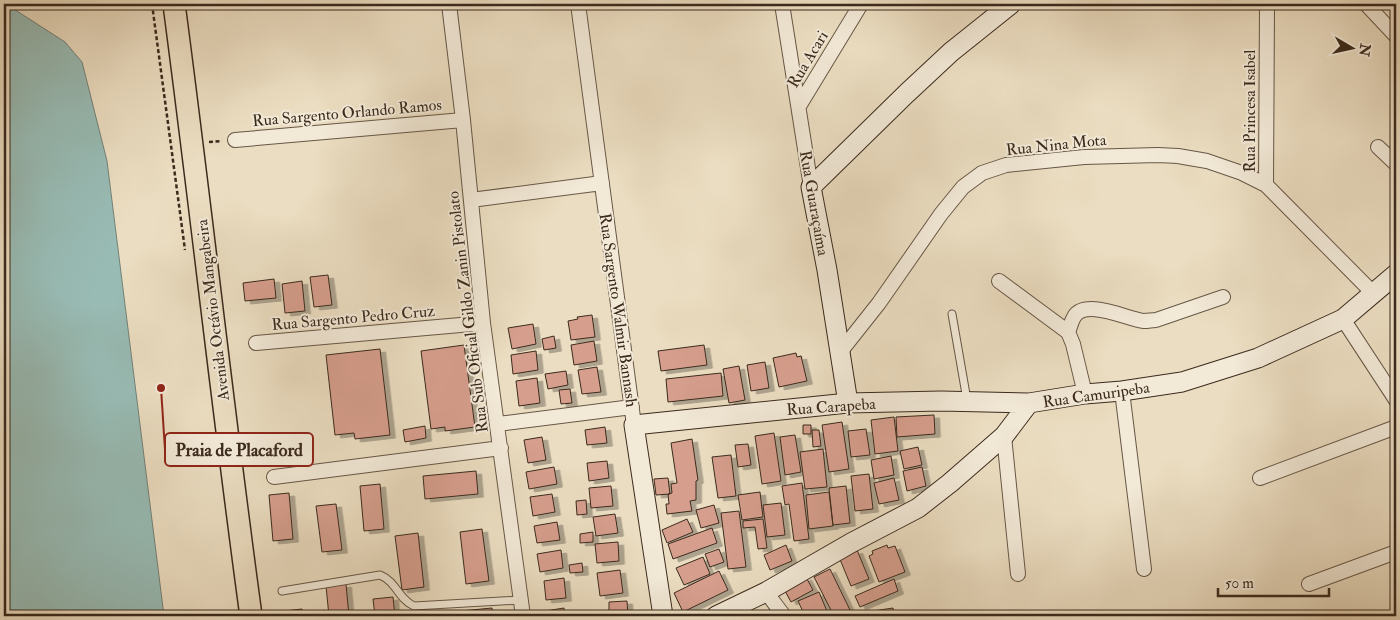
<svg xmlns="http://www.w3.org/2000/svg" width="1400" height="620" font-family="'IM FELL Double Pica',serif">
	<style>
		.water { fill: #98bbb4; stroke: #738178 }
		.building { fill: #d69e8d; stroke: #3b2a1d; filter: url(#shadow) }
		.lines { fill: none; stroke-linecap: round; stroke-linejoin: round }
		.lane-casing { stroke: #675746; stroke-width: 9 }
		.street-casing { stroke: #675746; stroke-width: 16 }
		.secondary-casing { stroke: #3b2a1d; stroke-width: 21 }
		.primary-casing { stroke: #3b2a1d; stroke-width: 24 }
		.path { stroke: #3b2a1d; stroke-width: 2.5; stroke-dasharray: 4 2.5; stroke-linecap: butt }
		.lane { stroke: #f2e9d7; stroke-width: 7 }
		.street { stroke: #f2e9d7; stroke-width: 14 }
		.secondary { stroke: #f2e9d7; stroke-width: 19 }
		.primary { stroke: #ebddc1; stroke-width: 21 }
		.labels { text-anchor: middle; stroke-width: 4; stroke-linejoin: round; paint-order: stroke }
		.street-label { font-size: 16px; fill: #3b2a1d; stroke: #f2e9d7 }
		.leader { fill: none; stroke: #8f2418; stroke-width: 2 }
		.callout-dot { fill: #8f2418; stroke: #f2e9d7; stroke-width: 2 }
		.callout { fill: #f2e9d7; stroke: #8f2418; stroke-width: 2 }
		.callout-label { font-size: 18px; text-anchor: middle; font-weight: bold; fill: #3b2a1d }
	</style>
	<defs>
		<filter id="shadow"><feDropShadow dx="5.5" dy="3" stdDeviation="0" flood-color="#0004"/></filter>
	</defs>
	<rect width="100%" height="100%" fill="#ebddc1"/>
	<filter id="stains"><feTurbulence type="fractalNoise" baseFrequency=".004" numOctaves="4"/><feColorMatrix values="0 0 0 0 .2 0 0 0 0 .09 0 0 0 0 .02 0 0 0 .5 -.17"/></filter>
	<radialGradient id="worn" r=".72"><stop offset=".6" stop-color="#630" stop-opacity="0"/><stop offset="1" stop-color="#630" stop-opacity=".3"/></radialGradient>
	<path class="water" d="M4 4H6L65 42 82 62 107 161 164 616H4Z"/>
	<path class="building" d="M328 275 332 305 314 307 310 277Z
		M274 279 276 298 245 301 243 283Z
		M302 281 305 311 285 313 282 284Z
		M592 315 595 337 571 340 568 321 578 319 577 317Z
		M533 324 536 344 512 349 508 328Z
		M554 336 556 348 544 350 542 339Z
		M594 341 597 361 574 365 571 345Z
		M464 345 475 427 445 431V427L431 429 421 351Z
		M704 345 707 365 661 371 658 351Z
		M380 349 390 435 355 439 354 433 335 435 326 355Z
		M536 351 538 370 513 374 511 355Z
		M796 353 797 357 801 356 807 381 779 387 773 358Z
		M765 362 769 388 751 391 747 365Z
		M739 366 745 400 729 403 723 369Z
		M597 367 601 392 582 394 578 370Z
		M566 371 568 385 548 389 545 374Z
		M721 373 723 396 668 402 666 379Z
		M537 378 540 403 519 406 516 381Z
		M570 389 572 403 561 404 559 390Z
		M934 415 935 434 897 437 896 417Z
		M894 417 898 451 875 454 871 420Z
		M842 422 849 469 829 472 822 425Z
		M803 425H811V434H803Z
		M425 426 426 438 405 442 403 430Z
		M605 427 607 443 587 445 585 430Z
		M866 429 870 455 851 457 848 431Z
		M812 430H819L821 446 813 447Z
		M774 433 781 481 762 484 755 436Z
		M795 435 801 472 785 475 780 437Z
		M542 437 546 460 528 463 524 440Z
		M692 439 698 480 696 481V500L690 501 692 511 667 514 666 504H669L668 494 672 493 671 484 677 483 671 443Z
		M748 444 751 465 738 467 735 445Z
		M918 447 922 465 904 469 900 451Z
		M823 449 827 487 805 489 800 452Z
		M731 455 736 496 718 498 712 457Z
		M891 456 894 475 874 479 871 460Z
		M607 461 609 478 589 481 587 463Z
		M554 467 557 484 529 489 526 472Z
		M922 467 926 486 907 491 903 471Z
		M476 471 478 494 425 499 423 476Z
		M869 474 873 509 855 511 851 476Z
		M668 478 670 494 656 495 654 479Z
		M894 478 899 500 879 504 874 483Z
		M802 483 809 539 794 541 789 504 785 505 782 486Z
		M380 484 384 529 364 531 360 486Z
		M611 486 613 506 591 508 589 488Z
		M846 486 850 523 833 525 829 488Z
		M760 492 763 517 742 520 738 495Z
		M829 492 833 526 809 529 806 495Z
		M289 493 293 539 273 541 269 495Z
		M552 494 555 512 533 516 530 497Z
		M586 500 587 514 577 515 576 501Z
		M781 503 785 535 767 537 763 505Z
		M336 504 342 550 322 552 316 506Z
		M714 505 719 523 701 528 696 510Z
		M739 511 746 567 728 569 721 513Z
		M615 514 618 533 596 536 593 517Z
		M687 519 693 532 667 543 662 530Z
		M763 519 767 548 758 549 755 527 743 528V521Z
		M557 522 560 540 537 543 534 526Z
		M712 528 717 543 673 559 668 544Z
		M482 529 489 581 466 584 460 532Z
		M593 532V542L580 543V534Z
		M418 533 424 587 402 590 395 536Z
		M618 542 619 561 597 563 595 544Z
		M786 545 792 561 770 570 764 555Z
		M887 545 888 548 895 546 905 572 879 582 869 556 873 554 872 551Z
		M719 549 724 562 710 567 705 554Z
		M561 550 563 568 540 572 537 554Z
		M857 550 869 579 851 586 839 557Z
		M703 557 710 574 684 585 676 568Z
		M582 563 583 572 570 573 569 565Z
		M830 569 851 612 843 616H834L814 577Z
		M620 570 623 593 600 596 597 573Z
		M719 571 728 590 683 612 674 593Z
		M806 577 813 590 791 602 784 589Z
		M564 578 566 598 546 600 544 581Z
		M894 579 898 591 860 607 855 596Z
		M346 584 349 616H329L326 586Z
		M819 592 829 616H805L798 601Z
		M393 597 395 616H375L373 599Z
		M627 601 628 616H609V602Z
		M492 608 493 616H440V613Z
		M564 608 565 616H546L545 611Z
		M893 608 895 616H860V613Z
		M302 609 303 616H284V611Z"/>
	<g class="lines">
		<defs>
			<path id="lane" d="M952 314 967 400
				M282 591 380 575C397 582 398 599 414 606L521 600"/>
			<path id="street" d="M449 4 463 120 483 323 523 616
				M578 4 634 425
				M782 4 811 187
				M1267 4 1266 185 1374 294
				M1366 4 1396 36
				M799 106 861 4
				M235 140 463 120
				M1378 147 1396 164
				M471 200 602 183
				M999 281 1068 332 1073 344 1085 394
				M1343 319 1396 400
				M1068 332C1070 328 1071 322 1074 317 1085 298 1127 319 1144 321 1148 321 1152 320 1156 320L1223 297
				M256 343 483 323
				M841 351 879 303 941 214 963 187 982 173 1006 165 1084 157 1158 155 1178 156 1207 161 1242 173 1266 185
				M1122 391 1144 569
				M498 424 632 407
				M1004 436 1018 574
				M274 477 501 448
				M1260 478 1396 427
				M1309 584 1396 552
				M766 592 784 616"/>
			<path id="secondary" d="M848 403 827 270 811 187 906 94 951 52 1011 4
				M663 616 634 425 848 403 941 401 1029 403 1085 394 1122 391 1182 382 1258 358 1343 319 1396 274
				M716 616 766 592 851 543 918 508 950 483 1004 436 1029 403"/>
			<path id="primary" d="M174 4C201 208 223 412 251 616"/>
		</defs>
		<use href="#lane" class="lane-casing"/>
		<use href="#street" class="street-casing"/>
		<use href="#secondary" class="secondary-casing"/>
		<use href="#primary" class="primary-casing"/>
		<path class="path" d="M152 4 185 250
			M209 142 222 141"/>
		<use href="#lane" class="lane"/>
		<use href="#street" class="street"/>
		<use href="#secondary" class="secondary"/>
		<use href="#primary" class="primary"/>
	</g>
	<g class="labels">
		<g class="street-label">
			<text transform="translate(807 59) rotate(-59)" y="6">Rua Acari</text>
			<text transform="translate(1249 111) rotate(-90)" y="6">Rua Princesa Isabel</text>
			<text transform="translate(347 112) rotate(-5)" y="6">Rua Sargento Orlando Ramos</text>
			<text transform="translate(1056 144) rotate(-6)" y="6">Rua Nina Mota</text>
			<text transform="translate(815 203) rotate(80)" y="6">Rua Guaraçaíma</text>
			<text transform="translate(212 310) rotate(-97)" y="6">Avenida Octávio Mangabeira</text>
			<text transform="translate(619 310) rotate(82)" y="6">Rua Sargento Walmir Bannash</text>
			<text transform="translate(467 312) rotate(-97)" y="6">Rua Sub Oficial Gildo Zanin Pistolato</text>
			<text transform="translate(353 317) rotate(-5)" y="6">Rua Sargento Pedro Cruz</text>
			<text transform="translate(1096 394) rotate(-8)" y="6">Rua Camuripeba</text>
			<text transform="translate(831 406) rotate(-4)" y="6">Rua Carapeba</text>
		</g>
	</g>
	<path class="leader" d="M161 388L165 450"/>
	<circle class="callout-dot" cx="161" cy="388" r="5"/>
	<rect class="callout" x="165" y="433" width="148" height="33" rx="5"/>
	<g class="callout-label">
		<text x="239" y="456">Praia de Placaford</text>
	</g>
	<rect width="1400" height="620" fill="none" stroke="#ebddc1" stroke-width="20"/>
	<rect x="5" y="5" width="1390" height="610" fill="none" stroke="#3b2a1d" stroke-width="2.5"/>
	<rect x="10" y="10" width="1380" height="600" fill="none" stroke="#3b2a1d"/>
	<g transform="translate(1352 48) rotate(99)" stroke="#f2e9d7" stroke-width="4" paint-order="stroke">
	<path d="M0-4L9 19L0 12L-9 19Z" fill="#3b2a1d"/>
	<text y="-8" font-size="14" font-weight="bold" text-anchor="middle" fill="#3b2a1d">N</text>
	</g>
	<path d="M1218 588v8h111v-8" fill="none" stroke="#3b2a1d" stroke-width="2.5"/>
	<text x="1225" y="588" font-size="15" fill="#3b2a1d" stroke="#f2e9d7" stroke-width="4" paint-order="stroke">50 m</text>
	<rect width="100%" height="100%" filter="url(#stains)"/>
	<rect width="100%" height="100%" fill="url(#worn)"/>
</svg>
